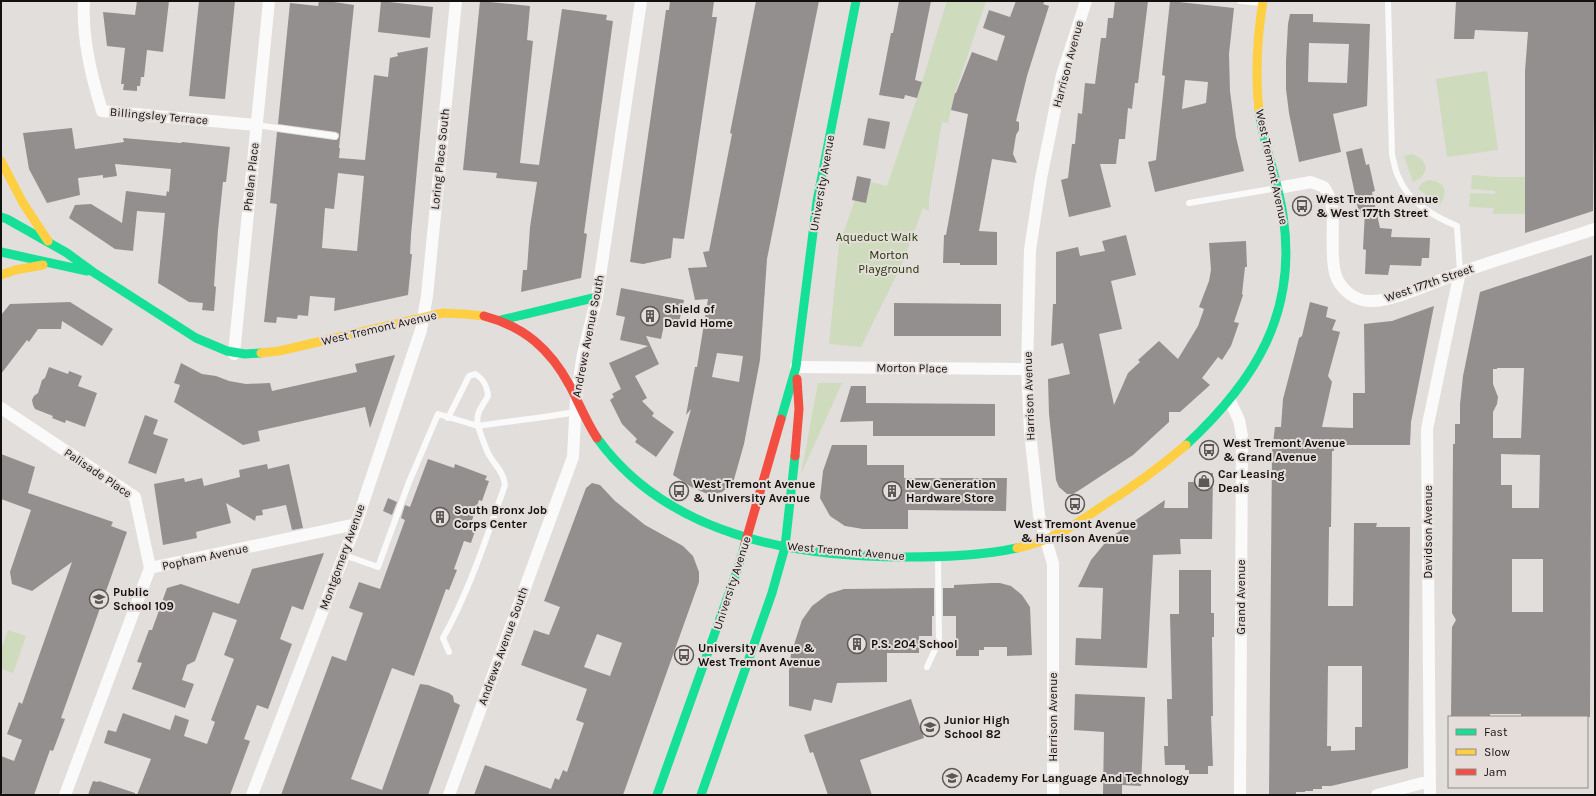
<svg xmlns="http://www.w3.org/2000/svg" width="1596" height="796" font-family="Karla,sans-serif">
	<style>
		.green { fill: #cedbbd }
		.building { fill: #938f8f; fill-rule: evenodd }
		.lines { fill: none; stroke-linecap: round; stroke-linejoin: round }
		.lane { stroke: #fbfafa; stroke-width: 6 }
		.street { stroke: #fbfafa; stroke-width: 12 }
		.fast { stroke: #16e098; stroke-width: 9 }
		.slow { stroke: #ffcf43; stroke-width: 9 }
		.jam { stroke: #f24e42; stroke-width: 9 }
		.labels { text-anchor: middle; stroke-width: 4; stroke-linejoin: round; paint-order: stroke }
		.street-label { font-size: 12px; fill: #131110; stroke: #e4ddda }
		.poi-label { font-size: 12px; font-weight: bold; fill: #131110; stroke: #e4ddda; text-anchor: start }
		.park-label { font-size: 12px; fill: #213505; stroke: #e4ddda }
	</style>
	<rect width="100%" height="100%" fill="#e2dedc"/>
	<path class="green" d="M947 1H986L955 93 948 123 942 122 929 199V211L923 208 902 264 861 347 829 344 839 245 855 200 866 203 871 182 887 186 917 98Z
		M1487 71 1498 150 1447 157 1436 79Z
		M1411 154C1419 156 1424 160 1426 168 1424 176 1420 179 1413 182L1404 156Z
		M1472 175 1497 177H1525V214H1493L1494 208 1469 207 1470 193 1495 194V191L1471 189Z
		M1428 180C1445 182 1449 190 1440 205L1418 189 1422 183Z
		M818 383H842L801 474Z
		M8 630 26 636 13 673 1 669V650Z"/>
	<path class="building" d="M137 1H169L163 52 147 50 144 77H141L140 86H137V91L123 90 124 84H121L125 48 107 46 103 12 135 15Z
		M199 1H235L225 99 189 96Z
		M319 1H334V2L354 5 339 148H340L339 158 365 160 374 75 388 77 390 58 398 56 397 53 428 47 411 235 410 254H412L408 295 334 311 335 298 310 296 308 316 298 315 297 319 277 317 276 323 264 322 277 204 270 203 277 132 334 140H337L339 137V134L336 132 278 124 290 3 318 6ZM338 173 364 176 357 251 322 248 325 208 334 209Z
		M381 1 433 7 430 38 378 32Z
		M480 1 530 6 527 40 533 41 520 163 539 165 562 9 607 15 606 20 613 21 584 233 587 234 581 278 521 292 523 270H527L530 227 537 182 496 178 497 173 463 170Z
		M670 1H714L712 17H717L684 239 673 238 671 258 643 264 630 262 666 10H669Z
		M756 1H819L767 259 760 360 744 444 733 483 722 492 710 495 693 488 673 475 691 409 686 415 695 367H697L708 299 695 300 688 268 707 267 703 252 709 251 732 134 730 133ZM717 353 743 356 739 382 712 377Z
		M899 1H931L915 80 922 82 917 98 905 95 904 99 879 95 891 33H893Z
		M1016 1H1045L1043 4 1049 6 1027 76 1016 121 1019 122V130L1016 135 1013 154 1017 163 992 159 979 231 997 232V265H960V263H943L944 235H946L968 114 951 110 955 93H956L972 52 997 61 1005 36 983 28 989 10 1010 17Z
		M1115 1H1148L1138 83H1135L1132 109 1128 108 1125 139H1119L1116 164H1100L1111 207 1069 217 1061 180 1068 178 1072 144H1075L1078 113 1082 114 1085 83 1095 84 1101 38H1106L1108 18H1113Z
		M1170 1 1234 8 1229 54 1230 91 1236 137 1244 171 1155 192 1148 162 1156 160 1165 76 1162 75ZM1185 80 1208 82 1206 103 1182 109Z
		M1456 1H1595L1593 211 1525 233V71L1528 32 1475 30 1474 39H1454Z
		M1290 14H1313V22L1370 24 1367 106 1333 114 1341 152 1299 162 1289 113 1286 89V61L1288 24ZM1309 43 1349 44 1347 83 1308 82Z
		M868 118 890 122 885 149 863 145Z
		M72 128 75 149 124 142 123 138 181 143 182 142 230 147 226 182H223L218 230 214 286 216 287 214 311 202 310 203 303 189 302 158 283 165 213 137 211 133 251 115 249 69 218 75 205 91 204 122 223 126 191 166 196 167 191 169 192 171 169 115 164 117 176 103 178V175L78 178 80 195 47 203 29 169 23 133Z
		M1362 148 1366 165 1369 164 1375 191 1372 192 1380 228 1392 229 1391 237 1430 238 1429 258H1422L1421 266 1390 265 1388 275 1365 274 1366 250 1363 249 1365 211 1359 213 1346 152Z
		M857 176 871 179 866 203 852 200Z
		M1126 235 1136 275 1111 281 1122 329 1099 334 1114 405 1128 373 1140 362 1138 360 1159 341 1178 359 1198 326 1204 309 1199 307 1209 281 1211 270 1209 243 1246 241 1247 267H1245L1242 294 1243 295 1234 322 1239 323 1231 346 1222 360 1218 357 1202 378 1210 385 1180 412H1169V422L1133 455 1078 491 1073 494H1067L1059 487 1056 480 1049 414 1048 379 1070 374 1063 343 1051 346 1053 304H1056V252L1078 247 1080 256 1105 251 1102 241Z
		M1592 255 1590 717H1521V714H1490V717H1451L1452 627 1456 620 1452 613 1453 444H1455V424H1460V404L1463 376 1480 292ZM1497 368H1524L1521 438H1493V412L1497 404 1498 397 1493 384V369H1497ZM1501 454 1540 455 1539 508H1512V485H1501ZM1512 559H1543V612H1512Z
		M621 288 684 300 678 327 664 325 661 339 646 336 659 364 635 376 647 398 642 401 654 413 652 416 674 432 656 457 635 442 637 439 622 424 610 400 614 397 612 394 621 389 609 363 648 346 620 340 625 317 616 315Z
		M70 302 113 329 102 346 62 321 61 329H38L29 342 27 340 1 374V315L10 304Z
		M1310 302 1328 307 1326 317 1336 320 1332 330 1340 332 1328 376 1332 382 1322 427 1353 428V393H1365L1364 324 1392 321 1434 306 1411 422 1410 445H1334V451H1332L1331 527H1329L1328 606H1353L1354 523H1377L1376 527H1410L1408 768 1331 786H1322V789H1313V791H1305V792H1296V794L1288 795H1269L1272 451 1275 427H1281L1283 399 1299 338 1302 336ZM1328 666H1362V727H1355V750L1331 751V746H1327Z
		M894 303 1001 304V336H894Z
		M395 355 370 428 365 407 258 431 260 441 243 445 174 402 180 385 174 383 181 363 202 374 216 376 229 381 246 384 270 383 272 391 357 372 355 364Z
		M49 367 68 374 69 371 82 376 78 386 97 393 85 427 66 420 65 423 52 418 53 416 35 409 33 405 32 400 34 396 38 393 42 380 45 378Z
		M851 386H866V403L995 404V436H873V421L840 422Z
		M145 415 158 420 153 434 168 439 156 474 128 463Z
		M832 445H867V465H904V478H1007L1006 511 908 510V529H863L845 526 830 516 820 498 823 471Z
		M1 454 35 467 28 493 113 522 111 526 127 532 61 718 65 719 53 751 50 750 34 795H6L1 793V756L14 761 22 740 7 734 19 702 22 704 72 562 32 591 12 584 10 572 31 510 1 499Z
		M428 459 454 468 455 464 487 476 485 480 489 481 482 501 479 500 469 529 475 531 471 543 464 541 454 569 457 570 449 590 446 589 414 676 392 668 351 779 382 790 420 684 428 685 449 693 453 696 454 702 460 705 428 795H281L332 656 346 661 363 613 349 608 359 582 380 589 405 520 401 518 405 505 410 507Z
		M267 464 268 469 289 464 303 528 292 530 286 505 262 510 263 515 256 516 255 521 226 503 231 523 196 532 197 538 163 545 154 484 184 478 185 482 202 478 204 486 240 477 239 470Z
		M1199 473H1213L1212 539H1180L1181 554 1153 555 1147 668 1075 665 1076 638 1101 639 1103 588 1078 587 1091 560 1105 543 1114 535 1165 500 1164 508H1188V482H1200Z
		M592 483 600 485 615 501 645 525 683 546 693 556 699 572V582L623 795H474L485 765 551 789 555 778 559 780 563 770 567 772 584 723 576 720 587 689 521 665 534 630 549 635 560 607 544 601 586 488ZM597 634 622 643 610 676 584 667Z
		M388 498 397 502 392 515 383 511Z
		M324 553 303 610 292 606 280 639 292 644 268 709 257 705 244 739 250 741 230 795H137L151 759 104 743 108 730 116 732 123 713 170 730 175 715 189 720 184 736 207 744 215 722 211 720 234 659 224 655 237 620 213 612 195 661 187 665 182 680 194 684 185 708 132 689 142 663 137 662 149 630H152L167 588 181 584 239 604 252 569Z
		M1179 570H1211V613H1214V637H1212L1213 716H1211L1213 766H1208V774H1189V770H1185V765H1165L1164 746H1168L1167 699H1172L1170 614H1179Z
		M992 583H1000L1011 586 1022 595 1030 607 1032 655 1007 656V647H984V650H979V656H956V616H943V588H954V585Z
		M934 588V616H932V636H919V653H887V682L837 683 832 703 814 699 811 711 789 706V671L791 654 802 620 812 606 828 594 844 589Z
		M1075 694 1145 697 1141 786 1122 785V795H1103L1104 732 1074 730Z
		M911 699 924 738 860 760 872 795H828L813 752 810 753 804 735Z
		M93 781 98 782 99 781 135 793V795H88Z"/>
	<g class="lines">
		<path class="lane" d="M1240 1 1261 3
			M1388 1 1392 155C1394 162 1395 170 1398 176 1408 202 1433 216 1457 226L1460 272
			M256 125 335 136
			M1189 203 1277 188
			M344 555 378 567 409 482 438 414 478 426C475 413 482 407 488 396 487 386 484 379 475 374L469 376 448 418
			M449 652 443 638C469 592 487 536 505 485 503 470 494 465 488 453 484 444 481 435 478 426 510 421 543 418 575 412
			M927 667 939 641 938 557"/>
		<path class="street" d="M84 1C82 38 91 75 102 111L256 125
			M1278 188 1311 182 1324 187C1328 193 1331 199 1332 207 1335 227 1328 269 1340 284 1348 295 1360 302 1373 301 1397 300 1436 281 1459 273 1504 257 1550 244 1595 229
			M234 354 269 1
			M796 367 1027 369
			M1230 401 1239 420 1242 436 1240 795
			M1 408 135 497 150 568
			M150 568 356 524
			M65 795 150 568
			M252 795 356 524 421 330 427 296 456 1
			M449 795 573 457 576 399 583 354 597 297 641 1
			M1053 795V564L1039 515 1030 432 1027 369 1030 250 1041 178 1062 75 1086 1
			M1377 795 1430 781
			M1430 795 1427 429 1460 272"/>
		<path class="fast" d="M1 217 7 219 67 253 93 272 196 338 227 351 245 354 261 353
			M1 252 87 271
			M501 320 597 297
			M781 419 796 367 817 201 856 1
			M597 438C667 535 792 557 905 557 942 557 980 556 1017 548
			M1186 445C1255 381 1298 313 1283 215 1278 180 1264 147 1259 111
			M657 795 738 568 745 544
			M701 795 772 593 785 547 795 456"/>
		<path class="slow" d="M1259 111C1255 74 1257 38 1263 1
			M1 161 23 203 48 241
			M1 275 15 270 43 265
			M261 353 279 351 443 313 464 314 484 316
			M1017 548C1052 541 1075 525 1104 505 1133 487 1160 467 1186 445"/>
		<path class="jam" d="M484 316C525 327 550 349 570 386 579 403 586 421 597 438
			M795 456 799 409 797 379
			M745 544 781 419"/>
	</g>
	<defs>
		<symbol id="bus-ring" viewBox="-11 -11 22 22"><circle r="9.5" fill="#e4ddda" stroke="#5b5957" stroke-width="1.5"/><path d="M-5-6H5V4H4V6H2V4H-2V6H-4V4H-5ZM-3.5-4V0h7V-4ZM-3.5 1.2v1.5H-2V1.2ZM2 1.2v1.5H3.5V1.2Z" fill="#5b5957"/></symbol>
		<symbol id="building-ring" viewBox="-11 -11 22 22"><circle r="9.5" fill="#e4ddda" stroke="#5b5957" stroke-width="1.5"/><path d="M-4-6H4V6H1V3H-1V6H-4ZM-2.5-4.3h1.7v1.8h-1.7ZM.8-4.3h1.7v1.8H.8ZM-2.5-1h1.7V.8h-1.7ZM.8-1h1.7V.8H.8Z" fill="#5b5957"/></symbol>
		<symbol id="shop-ring" viewBox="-11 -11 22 22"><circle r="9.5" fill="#e4ddda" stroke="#5b5957" stroke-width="1.5"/><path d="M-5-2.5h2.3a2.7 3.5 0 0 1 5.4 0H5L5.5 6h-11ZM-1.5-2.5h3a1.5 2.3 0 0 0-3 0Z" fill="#5b5957"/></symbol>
		<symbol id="school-ring" viewBox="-11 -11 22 22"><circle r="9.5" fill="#e4ddda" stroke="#5b5957" stroke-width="1.5"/><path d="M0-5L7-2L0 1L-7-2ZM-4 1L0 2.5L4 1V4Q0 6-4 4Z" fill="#5b5957"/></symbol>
	</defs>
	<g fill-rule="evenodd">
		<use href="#bus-ring" x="1291" y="195" width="22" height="22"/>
		<use href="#building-ring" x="639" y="305" width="22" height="22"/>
		<use href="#bus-ring" x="1198" y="439" width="22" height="22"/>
		<use href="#shop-ring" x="1193" y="470" width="22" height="22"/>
		<use href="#bus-ring" x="668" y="480" width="22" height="22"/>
		<use href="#building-ring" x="881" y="480" width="22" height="22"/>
		<use href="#bus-ring" x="1064" y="493" width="22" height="22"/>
		<use href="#building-ring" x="429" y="506" width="22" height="22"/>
		<use href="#school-ring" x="88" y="588" width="22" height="22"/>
		<use href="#building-ring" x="846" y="633" width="22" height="22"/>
		<use href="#bus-ring" x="673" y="644" width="22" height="22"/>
		<use href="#school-ring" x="919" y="716" width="22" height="22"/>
		<use href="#school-ring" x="941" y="767" width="22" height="22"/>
	</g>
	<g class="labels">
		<g class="street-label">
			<text transform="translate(1068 64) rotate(-75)" y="4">Harrison Avenue</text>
			<text transform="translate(159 116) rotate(5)" y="4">Billingsley Terrace</text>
			<text transform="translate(440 159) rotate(-84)" y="4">Loring Place South</text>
			<text transform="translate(1272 167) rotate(78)" y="4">West Tremont Avenue</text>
			<text transform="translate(251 177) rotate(-84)" y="4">Phelan Place</text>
			<text transform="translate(822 183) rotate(-80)" y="4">University Avenue</text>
			<text transform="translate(1429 283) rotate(-19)" y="4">West 177th Street</text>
			<text transform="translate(379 328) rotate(-13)" y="4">West Tremont Avenue</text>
			<text transform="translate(588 336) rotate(-79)" y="4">Andrews Avenue South</text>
			<text transform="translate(912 368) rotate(1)" y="4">Morton Place</text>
			<text transform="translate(1029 396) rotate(-92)" y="4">Harrison Avenue</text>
			<text transform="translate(98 473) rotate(34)" y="4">Palisade Place</text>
			<text transform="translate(1428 532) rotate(-90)" y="4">Davidson Avenue</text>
			<text transform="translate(846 551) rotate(5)" y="4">West Tremont Avenue</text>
			<text transform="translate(205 557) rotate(-12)" y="4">Popham Avenue</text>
			<text transform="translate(342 557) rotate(-70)" y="4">Montgomery Avenue</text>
			<text transform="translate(732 583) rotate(-72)" y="4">University Avenue</text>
			<text transform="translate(1241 597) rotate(-90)" y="4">Grand Avenue</text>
			<text transform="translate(503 646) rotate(-70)" y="4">Andrews Avenue South</text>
			<text transform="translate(1053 717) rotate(-90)" y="4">Harrison Avenue</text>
		</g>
		<g class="poi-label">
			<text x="1316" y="203">West Tremont Avenue<tspan x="1316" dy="14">&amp; West 177th Street</tspan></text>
			<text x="664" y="313">Shield of<tspan x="664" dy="14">David Home</tspan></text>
			<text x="1223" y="447">West Tremont Avenue<tspan x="1223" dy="14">&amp; Grand Avenue</tspan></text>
			<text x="1218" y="478">Car Leasing<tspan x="1218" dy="14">Deals</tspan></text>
			<text x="693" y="488">West Tremont Avenue<tspan x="693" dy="14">&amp; University Avenue</tspan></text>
			<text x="906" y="488">New Generation<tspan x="906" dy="14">Hardware Store</tspan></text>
			<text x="454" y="514">South Bronx Job<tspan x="454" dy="14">Corps Center</tspan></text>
			<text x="1075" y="528" text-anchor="middle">West Tremont Avenue<tspan x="1075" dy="14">&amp; Harrison Avenue</tspan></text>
			<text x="113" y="596">Public<tspan x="113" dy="14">School 109</tspan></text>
			<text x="871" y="648">P.S. 204 School</text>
			<text x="698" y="652">University Avenue &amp;<tspan x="698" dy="14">West Tremont Avenue</tspan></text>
			<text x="944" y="724">Junior High<tspan x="944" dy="14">School 82</tspan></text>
			<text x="966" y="782">Academy For Language And Technology</text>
		</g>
		<g class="park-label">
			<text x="877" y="241">Aqueduct Walk</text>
			<text x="889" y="259">Morton<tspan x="889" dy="14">Playground</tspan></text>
		</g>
	</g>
	<rect width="1596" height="796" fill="none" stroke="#131110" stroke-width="4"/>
	<rect x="1448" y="716" width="140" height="72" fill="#e4ddda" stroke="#908b89"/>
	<rect x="1456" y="729" width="20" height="6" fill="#16e098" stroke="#908b89"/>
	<text x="1484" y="736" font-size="12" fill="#131110">Fast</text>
	<rect x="1456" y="749" width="20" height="6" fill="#ffcf43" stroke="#908b89"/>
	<text x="1484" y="756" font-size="12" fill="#131110">Slow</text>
	<rect x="1456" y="769" width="20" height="6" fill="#f24e42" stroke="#908b89"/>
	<text x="1484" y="776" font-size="12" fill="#131110">Jam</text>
</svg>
